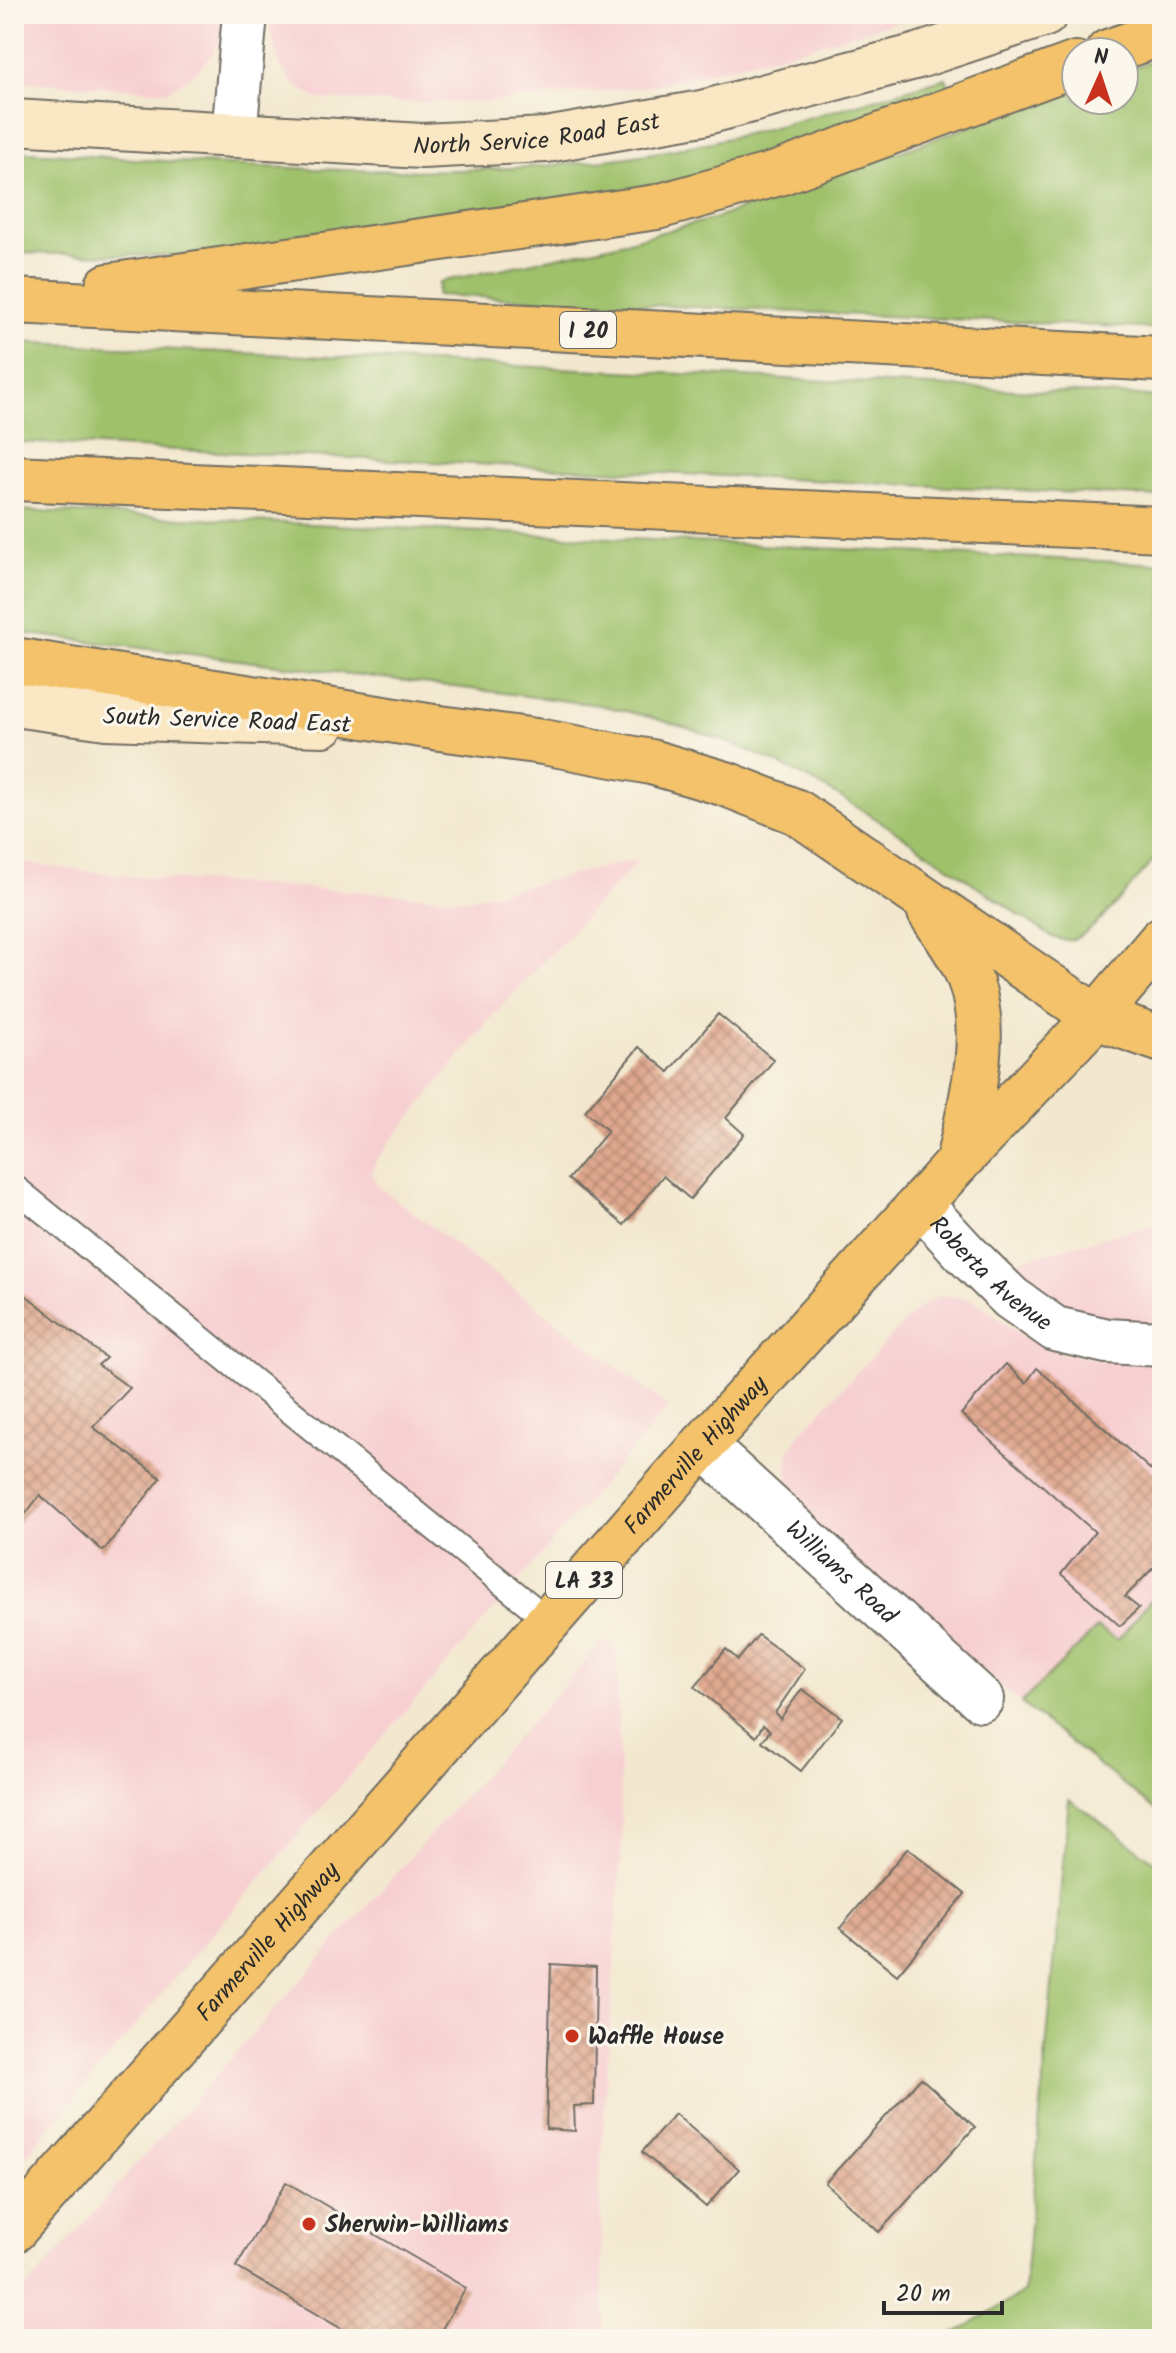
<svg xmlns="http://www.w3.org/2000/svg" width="1176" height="2353" font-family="Kalam,sans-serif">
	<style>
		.built { fill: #f7cfd1 }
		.grass { fill: #9fc16a; stroke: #65764a; stroke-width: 2 }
		.building { fill: url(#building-cross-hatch) }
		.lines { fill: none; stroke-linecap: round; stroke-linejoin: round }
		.lane-casing { stroke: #716d64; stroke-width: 28 }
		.street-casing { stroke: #716d64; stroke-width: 48 }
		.secondary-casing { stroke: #716d64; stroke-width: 48 }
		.primary-casing { stroke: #716d64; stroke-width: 48 }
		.highway-casing { stroke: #716d64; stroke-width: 48 }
		.lane { stroke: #fff; stroke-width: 24 }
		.street { stroke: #fff; stroke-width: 44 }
		.secondary { stroke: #fae7c3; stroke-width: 44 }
		.primary { stroke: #f3c26a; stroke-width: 44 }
		.highway { stroke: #f3c26a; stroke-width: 44 }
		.poi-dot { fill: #c8321e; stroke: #fbf7ec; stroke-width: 3 }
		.labels { text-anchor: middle; stroke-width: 6; stroke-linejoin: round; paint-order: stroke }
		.shield { fill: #fbf7ec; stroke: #696865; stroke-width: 2 }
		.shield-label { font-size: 22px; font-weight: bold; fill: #2b2b2b }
		.street-label { font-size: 24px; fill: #2b2b2b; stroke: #fbf7ec }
		.poi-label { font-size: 24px; font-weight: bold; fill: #2b2b2b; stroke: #fbf7ec; text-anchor: start }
	</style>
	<defs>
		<pattern id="building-cross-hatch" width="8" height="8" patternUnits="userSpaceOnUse" patternTransform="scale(2)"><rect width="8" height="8" fill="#e0a88e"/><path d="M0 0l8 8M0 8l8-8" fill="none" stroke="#b68974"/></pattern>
	</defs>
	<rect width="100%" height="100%" fill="#fbf7ec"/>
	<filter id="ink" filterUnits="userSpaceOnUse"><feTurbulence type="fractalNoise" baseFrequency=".0125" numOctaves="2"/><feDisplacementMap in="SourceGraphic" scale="16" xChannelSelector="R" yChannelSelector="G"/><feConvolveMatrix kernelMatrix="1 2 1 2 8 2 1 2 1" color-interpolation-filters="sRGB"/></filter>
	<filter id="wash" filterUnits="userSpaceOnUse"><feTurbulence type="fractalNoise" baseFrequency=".006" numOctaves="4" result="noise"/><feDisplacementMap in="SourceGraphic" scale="32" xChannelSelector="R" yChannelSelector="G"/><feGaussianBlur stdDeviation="1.8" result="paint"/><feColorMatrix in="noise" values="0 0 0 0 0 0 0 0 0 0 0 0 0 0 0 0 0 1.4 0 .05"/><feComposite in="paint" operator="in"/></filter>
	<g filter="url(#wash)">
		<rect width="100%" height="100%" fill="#f3e8cf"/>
		<path class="built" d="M14 14H226L222 36 214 52 194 74 167 91 14 81Z
			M270 14H922L799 50 649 86 490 102 404 103 317 99 294 84 279 64 270 30Z
			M640 859 494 1014 377 1159 372 1172 378 1186 669 1407 196 1953 14 2170V862L137 877 469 899Z
			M1162 1222V1323L1103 1320 1048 1304 1013 1273 1008 1263Z
			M939 1296H956L975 1301 1025 1337 1058 1352 1104 1361 1162 1364V1586L1117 1640 1097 1628 1021 1703 841 1556 798 1501 790 1487 787 1473 789 1451 802 1431 916 1310Z
			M604 1640 616 1651 622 1838 600 2178 604 2339H14V2302Z"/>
		<path class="grass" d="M1162 57V329L437 295 439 282 609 246 716 218 1076 88V100H1124V71Z
			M946 78 950 88 717 171 503 223 174 256 14 253V151C205 163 397 182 588 162 710 150 829 112 946 78Z
			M14 342 1162 397V497L14 442Z
			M14 510 1162 564V850C1144 870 1095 935 1071 940 1064 941 1058 939 1052 937 974 885 898 829 816 783 748 745 674 721 599 705L14 632Z
			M1162 1586V1815L1021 1703 1097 1628 1118 1640Z
			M1069 1799 1162 1867V2339H945L1024 2292Z"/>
		<g id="blocks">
			<path class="building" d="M718 1014 774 1060 726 1118 744 1134 690 1199 663 1176 624 1225 568 1179 608 1131 585 1111 639 1047 669 1072Z
				M14 1286 106 1358 98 1365 130 1388 93 1427 161 1478 103 1551 40 1495 14 1529Z
				M1006 1364 1026 1383 1037 1368 1162 1480V1576L1153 1568 1125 1597 1139 1608 1120 1626 1061 1574 1095 1532 961 1414Z
				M758 1635 805 1669 775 1713 780 1719 802 1689 842 1718 801 1771 762 1741 770 1731 763 1725 756 1737 695 1687 726 1649 738 1660Z
				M908 1848 965 1894 897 1975 840 1928Z
				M551 1964 596 1967 594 2105 574 2106 575 2131 546 2129Z
				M921 2078 975 2127 879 2232 825 2183Z
				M675 2114 739 2169 706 2207 642 2152Z
				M286 2182 466 2288 436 2339H359L236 2267Z"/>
		</g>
	</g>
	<g filter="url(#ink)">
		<use href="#blocks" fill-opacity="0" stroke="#716d64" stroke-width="2"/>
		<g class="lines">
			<defs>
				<path id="lane" d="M14 1187 548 1620"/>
				<g id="street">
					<path d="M234 135 245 14"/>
					<path id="s1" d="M921 1205 966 1254 1011 1298 1055 1329 1107 1341 1162 1344"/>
					<path id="s2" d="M703 1445 981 1699"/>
				</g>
				<g id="secondary">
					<path id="s3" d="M14 122 422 146 546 140 702 113 918 56 1045 14"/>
					<path d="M14 704 106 717 323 724"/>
				</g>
				<g id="primary">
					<path id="s4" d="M14 2230 703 1445 958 1162 1096 1017 1162 939"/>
				</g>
				<path id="highway" d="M1108 52 1162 33
					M108 286 657 207 779 173 1076 64
					M14 301 1162 359
					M14 478 1162 529
					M14 660 440 728 543 742 651 762 726 784 797 812 1096 1017 1162 1040
					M930 912C945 934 963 958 971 983 990 1040 970 1105 958 1162"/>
			</defs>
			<use href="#lane" class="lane-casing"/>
			<use href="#street" class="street-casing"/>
			<use href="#secondary" class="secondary-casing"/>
			<use href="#primary" class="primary-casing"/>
			<use href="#highway" class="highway-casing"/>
			<use href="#lane" class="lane"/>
			<use href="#street" class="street"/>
			<use href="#secondary" class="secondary"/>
			<use href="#primary" class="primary"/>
			<use href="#highway" class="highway"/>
		</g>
	</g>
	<g class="poi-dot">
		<circle cx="572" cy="2036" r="8"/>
		<circle cx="309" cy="2224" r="8"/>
	</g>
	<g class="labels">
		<g class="shield">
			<rect x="560" y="312" width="56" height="36" rx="6"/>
			<rect x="546" y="1562" width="76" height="36" rx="6"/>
		</g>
		<g class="shield-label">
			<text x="588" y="338">I 20</text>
			<text x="584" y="1588">LA 33</text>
		</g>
		<g class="street-label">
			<text dy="8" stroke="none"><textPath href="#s3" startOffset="524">North Service Road East</textPath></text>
			<text transform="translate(227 720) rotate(2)" y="8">South Service Road East</text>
			<text dy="8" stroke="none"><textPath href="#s1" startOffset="98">Roberta Avenue</textPath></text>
			<text dy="8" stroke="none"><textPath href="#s4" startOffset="1032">Farmerville Highway</textPath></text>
			<text dy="8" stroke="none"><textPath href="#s2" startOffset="188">Williams Road</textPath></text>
			<text dy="8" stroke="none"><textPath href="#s4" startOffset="384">Farmerville Highway</textPath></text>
		</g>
		<g class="poi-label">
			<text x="588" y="2044">Waffle House</text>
			<text x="325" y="2232">Sherwin-Williams</text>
		</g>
	</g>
	<rect width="1176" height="2353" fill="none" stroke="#fbf7ec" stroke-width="48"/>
	<g transform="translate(1100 76) rotate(3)"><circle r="38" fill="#fbf7ec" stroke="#a8a59f" stroke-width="2"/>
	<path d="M0-6L14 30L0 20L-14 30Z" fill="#c8321e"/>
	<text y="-12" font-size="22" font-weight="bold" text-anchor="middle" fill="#2b2b2b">N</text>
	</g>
	<path d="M884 2301v12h118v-12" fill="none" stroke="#2b2b2b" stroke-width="4"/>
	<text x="896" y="2301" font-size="24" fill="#2b2b2b" stroke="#fbf7ec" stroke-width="6" paint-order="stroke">20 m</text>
</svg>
